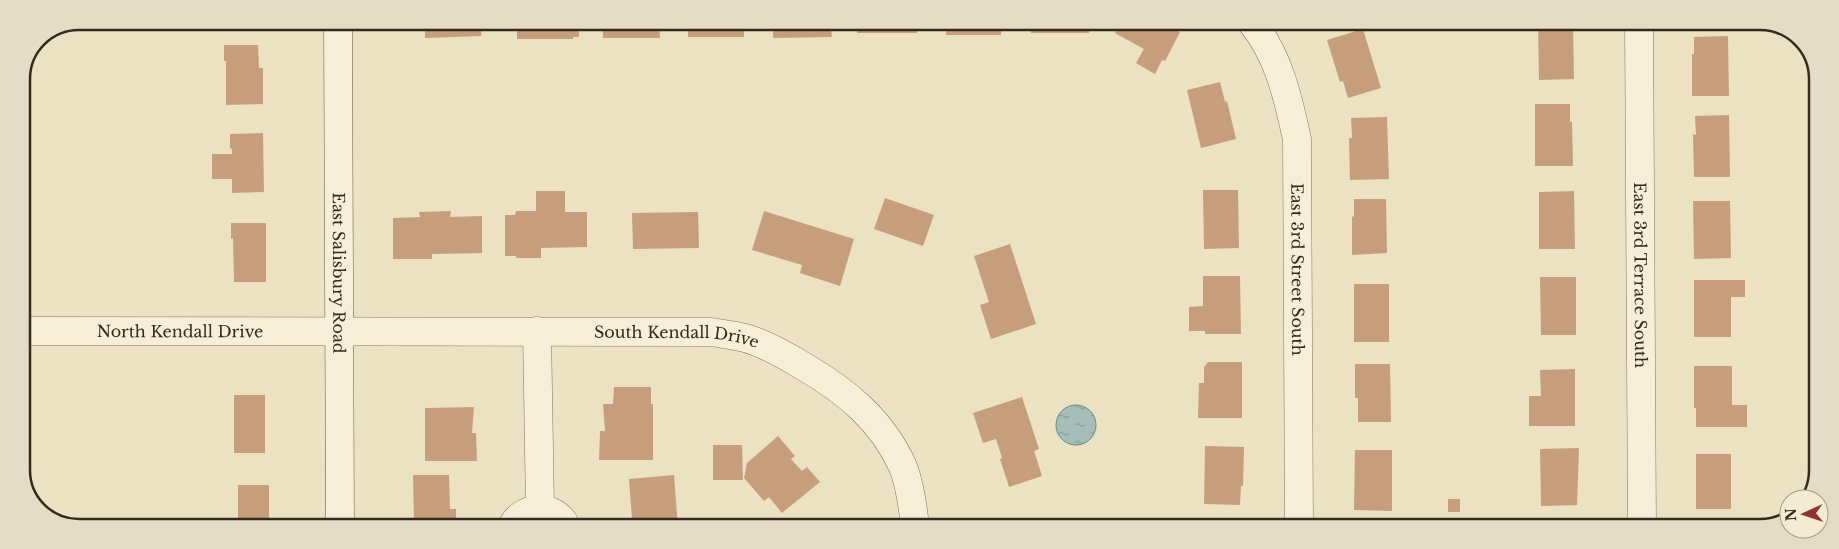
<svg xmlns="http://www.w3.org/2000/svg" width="1839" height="549" font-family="'Libre Baskerville',serif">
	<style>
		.water { fill: url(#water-ripples); stroke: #6d8b85 }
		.building { fill: #c79e7b }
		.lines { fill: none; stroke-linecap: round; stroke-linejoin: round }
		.street-casing { stroke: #84735b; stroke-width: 29 }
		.secondary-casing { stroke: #66543e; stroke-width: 29 }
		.street { stroke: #f6eed6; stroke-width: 28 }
		.secondary { stroke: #f6eed6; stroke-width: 28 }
		.labels { text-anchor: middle; stroke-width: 4.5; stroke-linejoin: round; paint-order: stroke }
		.street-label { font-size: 16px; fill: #352a1e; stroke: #f3ebd2 }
		.rim { fill: none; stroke: #352a1e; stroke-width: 2.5 }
	</style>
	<defs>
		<pattern id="water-ripples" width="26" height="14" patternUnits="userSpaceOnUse" patternTransform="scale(1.25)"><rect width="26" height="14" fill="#a5beb8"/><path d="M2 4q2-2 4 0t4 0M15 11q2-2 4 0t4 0" fill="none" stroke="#879b95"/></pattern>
	</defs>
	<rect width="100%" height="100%" fill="#ebe1c3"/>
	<path class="water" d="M1056 425a20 20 0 1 1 40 0a20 20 0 1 1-40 0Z"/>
	<path class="building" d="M425 22H482L481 36 425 38Z
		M517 22H579V37H573V39H517Z
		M603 22H659L660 38H603Z
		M688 22H744V37H688Z
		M773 22H830L832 37 773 38Z
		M858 22H917V33H857Z
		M946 22H1001V35H946Z
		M1031 22H1089V33H1031Z
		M1120 22H1162L1180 32 1165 61 1162 60 1155 74 1136 63 1144 49 1115 33Z
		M1538 23H1573L1574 79 1539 80Z
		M1363 29 1381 88 1348 98 1343 81 1340 82 1327 40Z
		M1728 36 1729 96H1692V54H1694V37Z
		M224 45H258L259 68H263V104L226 105V61H224Z
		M1220 82 1225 102 1227 101 1236 139 1201 148 1187 90Z
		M1535 104H1570V122H1572L1573 166H1535Z
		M1729 115 1730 177H1694L1693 134 1696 135 1695 116Z
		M1387 117 1389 179 1350 180 1349 138H1352L1351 118Z
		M263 133 264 192 232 193V179H212V154H232V149L230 148V134Z
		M1203 190H1238L1239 248 1204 249Z
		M536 191H565V212H587V247L541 248V258H516V256H505V215H515L516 211H536Z
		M1574 191 1575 249H1539V192Z
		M885 198 934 215 923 246 874 229Z
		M1354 199H1386L1387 253 1352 255V217L1354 216Z
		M1693 201H1730L1731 258 1694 259Z
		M451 211 450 217 482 216V253L432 254V259H393V218L420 217 419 212Z
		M764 211 854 239 840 286 800 273 802 265 752 250Z
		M698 212 699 248 633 249 632 213Z
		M231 223H266V282H234L233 238 231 239Z
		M1010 244 1036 324 991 339 980 305 989 302 974 256Z
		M1203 276H1240L1241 334H1205V331H1189V307L1203 306Z
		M1540 277H1576V335H1541Z
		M1694 280H1745V297H1731V337H1694Z
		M1354 284H1389V342H1354Z
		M1208 362H1242V418H1198L1199 383H1204V367Z
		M1355 364H1390L1391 422H1358V398H1355Z
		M1694 366H1732V405H1747V427H1696V408H1694Z
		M1575 369V426H1529V396H1541L1540 370Z
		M614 387H651V404H653V460H599L600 431H605L603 404H613Z
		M234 395H265V453H234Z
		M1022 397 1039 449 1034 451 1042 476 1009 487 1000 459 1002 458 996 439 983 443 973 413Z
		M474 407 472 433H476L477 461H425V408Z
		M778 436 795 456 791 459 802 471 807 467 820 482 782 513 769 497 764 501 744 478 747 463Z
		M713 445H742L743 480H713Z
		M1205 446 1244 447 1243 486H1241L1240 505 1204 504Z
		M1579 448 1577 505 1541 506 1540 449Z
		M1355 450H1392V511L1354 510Z
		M1696 454H1731V509H1696Z
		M413 475H449L450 509H456V526H406L405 522H414Z
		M674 475 678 527 625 526 624 520 632 519 629 479Z
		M238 485H269V526H238Z
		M1448 499H1460V512H1448Z"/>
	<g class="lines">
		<defs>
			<g id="street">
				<path id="s1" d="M1252 23C1279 56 1288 98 1297 139L1299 527"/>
				<path id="s2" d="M1639 23 1642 528"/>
				<path id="s3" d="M21 331 711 332C722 334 734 335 745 338 766 344 785 355 803 366 846 391 882 420 903 467 910 485 913 507 915 527"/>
				<path d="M537 331 540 509"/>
				<path d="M512 526C523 505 555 503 566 526"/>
			</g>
			<g id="secondary">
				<path id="s4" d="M338 22 340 526"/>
			</g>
		</defs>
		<use href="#street" class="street-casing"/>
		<use href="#secondary" class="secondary-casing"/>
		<use href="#street" class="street"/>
		<use href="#secondary" class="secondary"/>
	</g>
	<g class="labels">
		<g class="street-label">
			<text dy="6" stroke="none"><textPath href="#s1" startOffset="256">East 3rd Street South</textPath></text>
			<text dy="6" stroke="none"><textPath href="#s4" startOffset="251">East Salisbury Road</textPath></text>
			<text dy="6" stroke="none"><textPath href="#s2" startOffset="252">East 3rd Terrace South</textPath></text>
			<text dy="6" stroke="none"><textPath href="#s3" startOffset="159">North Kendall Drive</textPath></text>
			<text dy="6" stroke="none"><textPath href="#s3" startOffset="656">South Kendall Drive</textPath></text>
		</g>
	</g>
	<path d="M0 0H1839V549H0ZM79 30H1760A49 49 0 0 1 1809 79V470A49 49 0 0 1 1760 519H79A49 49 0 0 1 30 470V79A49 49 0 0 1 79 30Z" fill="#e4dcc4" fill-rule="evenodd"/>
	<path class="rim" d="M79 30H1760A49 49 0 0 1 1809 79V470A49 49 0 0 1 1760 519H79A49 49 0 0 1 30 470V79A49 49 0 0 1 79 30Z"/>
	<g transform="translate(1804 514) rotate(267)"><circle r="24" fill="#f3ebd2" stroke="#a79e8a"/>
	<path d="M0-4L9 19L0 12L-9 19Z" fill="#8f332f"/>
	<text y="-8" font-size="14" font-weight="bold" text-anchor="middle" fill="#352a1e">N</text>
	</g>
</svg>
